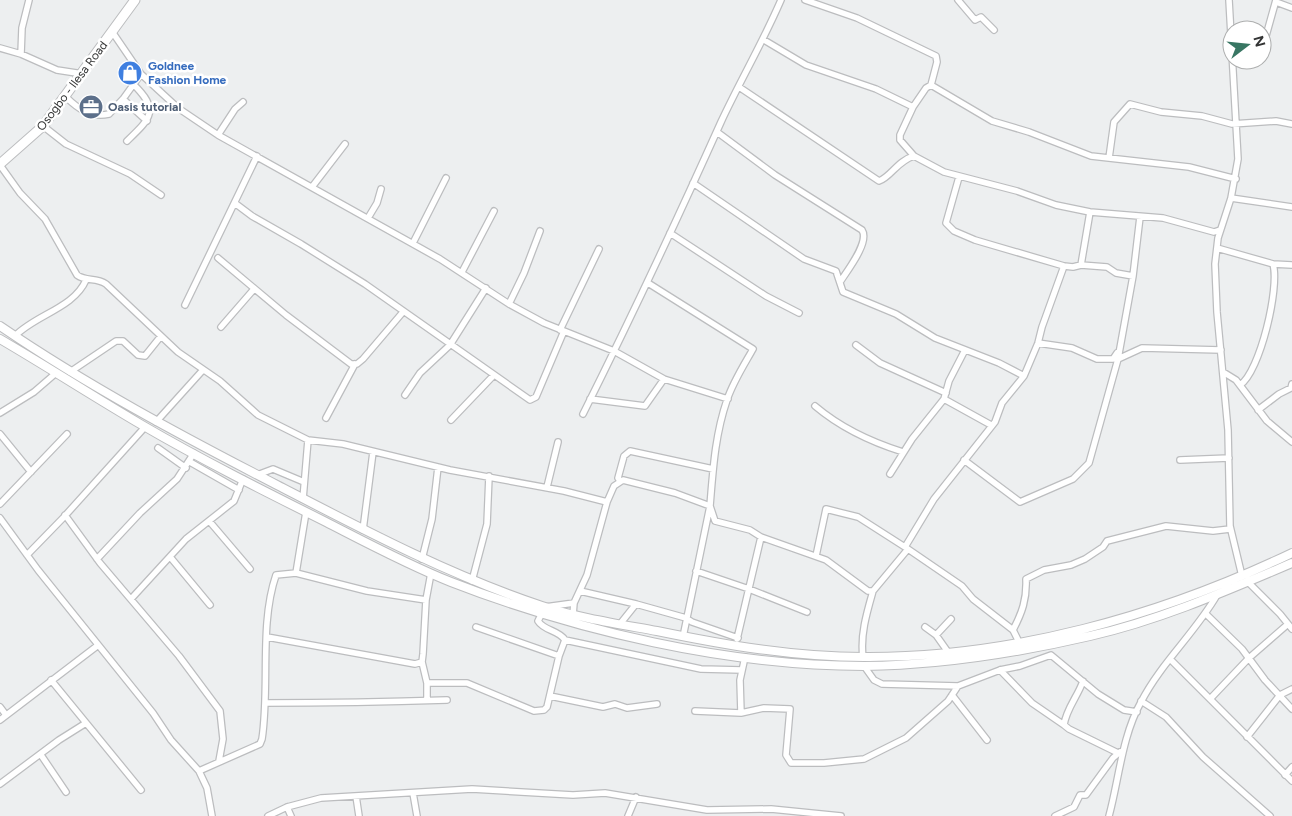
<svg xmlns="http://www.w3.org/2000/svg" width="1292" height="816" font-family="Figtree,sans-serif">
	<style>
		.lines { fill: none; stroke-linecap: round; stroke-linejoin: round }
		.street-casing { stroke: #bcbdbf; stroke-width: 8 }
		.secondary-casing { stroke: #bcbdbf; stroke-width: 10 }
		.primary-casing { stroke: #bcbdbf; stroke-width: 11 }
		.street { stroke: #fff; stroke-width: 5.5 }
		.secondary { stroke: #fff; stroke-width: 8 }
		.primary { stroke: #fff; stroke-width: 9 }
		.labels { text-anchor: middle; stroke-width: 5; stroke-linejoin: round; paint-order: stroke }
		.shop-label { font-size: 12px; font-weight: bold; fill: #366cbe; stroke: #fff; text-anchor: start }
		.street-label { font-size: 12px; fill: #333434; stroke: #fff }
		.service-label { font-size: 12px; font-weight: bold; fill: #4e5e75; stroke: #fff; text-anchor: start }
	</style>
	<rect width="100%" height="100%" fill="#edeff0"/>
	<g class="lines">
		<defs>
			<path id="street" d="M805 0 857 18 936 56 937 62 931 85 926 88 913 107 900 135V140L914 156 944 172 1017 191 1056 205 1090 212 1163 218 1214 232 1220 230
				M958 0 975 20 981 17 994 30
				M1229 0 1238 159 1231 198 1218 238 1215 264 1217 312 1228 430 1230 526 1242 576
				M1276 2 1292 8
				M113 33 141 74 178 108 218 135 440 259 509 304 544 323 614 351 664 379 728 399
				M764 40 806 65 876 89 913 107
				M1264 43 1276 0
				M0 48 21 54 57 70 83 74
				M21 54 22 28 29 0
				M931 85 992 121 1029 132 1091 156 1189 167 1236 179
				M739 87 879 181C891 177 897 161 914 156
				M66 97C78 109 91 118 109 114L123 99 141 74
				M123 99 147 121
				M43 126 66 144 130 174 161 195
				M717 132 775 175 862 230C870 242 847 271 840 282
				M218 135 235 109 243 102
				M127 141C151 118 160 110 133 84
				M1109 158 1114 122 1130 104 1161 112 1202 116 1232 124 1276 121 1292 124
				M0 165 20 193 45 219 77 275C86 282 96 277 106 284L178 352 220 381 258 415 308 440 343 444 450 470 564 491 607 502
				M959 177 946 223 954 231 975 240 1064 266 1073 267 1081 265 1107 267 1116 273 1133 276 1140 217
				M693 183 804 259 836 271 843 292 896 314 935 338 999 363 1024 376
				M312 187 345 144
				M1231 198 1292 207
				M236 204 252 216 301 244 365 284 530 400 536 397 564 331
				M368 218 377 203 381 189
				M670 233 766 296 799 313
				M413 243 446 178
				M1217 248 1273 264 1292 265
				M218 258 286 315 351 364H357L363 359 403 312
				M1081 265 1090 212
				M462 272 494 211
				M1133 276 1118 359 1142 348 1221 350
				M509 304 524 273 540 231
				M185 305 257 156
				M221 327 254 289
				M560 330 599 249
				M15 336C35 315 74 308 86 280
				M1038 343 1072 348 1097 359H1113L1117 353
				M856 345 880 363 946 393
				M70 372 116 341H123L138 355 145 356 161 336
				M1223 372 1236 380 1267 421 1292 442
				M1240 385C1260 372 1280 287 1273 264
				M405 395 420 373 450 345 486 288
				M590 399 645 406 664 379
				M944 399 991 425
				M815 406C841 428 871 442 903 452
				M1258 410 1279 394 1291 388 1292 384
				M0 413 34 392 56 373
				M583 414C631 318 677 220 721 122 740 81 763 42 781 0
				M326 418 355 364
				M451 420 493 376
				M156 422 202 371
				M0 434 31 472
				M158 448 186 468
				M964 460 1020 502 1073 479 1089 463 1118 359
				M1180 460 1229 458
				M190 462 239 490
				M890 474 912 439 944 399 949 381 965 350
				M257 475 273 469 304 482
				M620 481 618 478 624 456 630 451 713 469
				M547 487 558 442
				M303 499 308 440
				M0 504 67 434
				M65 515 100 563 179 656 220 711 223 739 219 761
				M0 518 38 570 153 713 171 740 199 771 207 788 212 816
				M210 522 250 569
				M363 530 373 452
				M27 555 63 518 145 427
				M171 558 210 605
				M97 559 140 513 177 479 194 453
				M422 559 432 519 438 467
				M696 571 749 589 807 612
				M296 573 306 512
				M472 581 487 524 489 476
				M1248 582 1280 614 1292 629
				M580 591 636 604
				M131 599 186 539 234 501 243 479
				M426 600 431 573
				M1206 614 1242 649 1265 680 1292 709
				M573 615 574 603 587 575 607 502 614 486 623 480 675 493 710 506C713 470 715 435 727 400 733 382 744 365 753 349L648 283
				M620 624 636 604 686 618 692 622 738 638
				M925 627 936 635 948 652
				M1013 630C1022 613 1027 599 1026 579L1044 570 1071 565 1085 559 1103 547 1107 541 1166 526 1213 531 1230 529
				M936 635 951 619
				M683 637 710 506 715 521 750 530 761 537 826 560 868 591H873L908 549 858 517 826 509 816 556
				M737 639 761 537
				M565 640 701 669 742 670
				M1019 642 1013 630 973 599 962 586 905 547 934 499 995 422 1002 403 1024 376 1038 343 1042 327 1064 266
				M559 656 565 640C559 630 544 631 538 621L545 607 574 603
				M863 657C860 635 867 612 873 591
				M1170 659 1292 781
				M422 662 427 683V699
				M864 666 874 680 882 684 958 686
				M1000 670 1032 703 1064 725
				M51 680 141 790
				M1083 681C1078 696 1066 709 1064 725L1069 729 1118 753
				M427 683H467L534 711 544 710 547 707 559 656 476 627
				M952 695 987 740
				M550 696 603 707 615 704 627 708 657 704
				M1210 699 1249 658 1288 624
				M1141 701 1166 717 1203 757 1270 816
				M265 703C326 703 387 702 447 700
				M0 707 6 715
				M695 711 741 713 740 680 745 657
				M741 713 764 708 790 709 786 755 791 763H824L864 759 906 738 948 701 958 686 1000 670 1020 666 1051 655 1098 694 1124 710 1137 712
				M0 720 97 646
				M1247 737 1280 695 1292 689
				M41 755 66 792
				M199 771 260 744 262 739C270 687 259 625 276 575L296 573 367 591 426 600 423 654 422 662 415 664 267 637
				M1285 775 1292 767
				M0 784 59 740 86 723
				M413 793 417 816
				M356 796 359 816
				M287 807 291 816
				M268 816 287 807 321 798 472 789 573 795 605 793 707 810 771 809 841 816
				M628 816 636 797
				M1055 816 1074 807 1080 795H1086L1113 758 1120 752
				M1109 816C1119 779 1122 736 1141 702 1161 663 1195 633 1217 595"/>
			<path id="secondary" d="M0 326C88 386 182 436 277 485 364 530 449 575 542 606 579 618 619 624 657 631 725 645 794 657 864 657 1010 658 1160 616 1292 553
				M0 339C48 367 94 397 142 425 202 460 264 491 326 522 367 543 408 565 451 582 577 631 728 666 864 666 939 665 1017 653 1090 636 1160 620 1226 591 1292 563"/>
			<path id="primary" d="M0 164 43 126 135 0"/>
		</defs>
		<use href="#street" class="street-casing"/>
		<use href="#secondary" class="secondary-casing"/>
		<use href="#primary" class="primary-casing"/>
		<use href="#street" class="street"/>
		<use href="#secondary" class="secondary"/>
		<use href="#primary" class="primary"/>
	</g>
	<defs>
		<symbol id="shop-disc" viewBox="-11 -11 22 22"><circle r="9.5" fill="#3f7fe0" stroke="#fff"/><path d="M-5-2.5h2.3a2.7 3.5 0 0 1 5.4 0H5L5.5 6h-11ZM-1.5-2.5h3a1.5 2.3 0 0 0-3 0Z" fill="#fff"/></symbol>
		<symbol id="office-disc" viewBox="-11 -11 22 22"><circle r="9.5" fill="#5c6f8a" stroke="#fff"/><path d="M-6-3h4V-5.5h4V-3h4V5H-6ZM-1-4.5V-3h2v-1.5ZM-6 0V1H6V0Z" fill="#fff"/></symbol>
	</defs>
	<g fill-rule="evenodd">
		<use href="#shop-disc" x="116" y="59" width="28" height="28"/>
		<use href="#office-disc" x="77" y="93" width="28" height="28"/>
	</g>
	<g class="labels">
		<g class="shop-label">
			<text x="148" y="70">Goldnee<tspan x="148" dy="14">Fashion Home</tspan></text>
		</g>
		<g class="street-label">
			<text transform="translate(72 86) rotate(-53)" y="4">Osogbo - Ilesa Road</text>
		</g>
		<g class="service-label">
			<text x="108" y="111">Oasis tutorial</text>
		</g>
	</g>
	<g transform="translate(1247 45) rotate(74)"><circle r="24" fill="#ffffff" stroke="#adaeae"/>
	<path d="M0-4L9 19L0 12L-9 19Z" fill="#387663"/>
	<text y="-8" font-size="14" font-weight="bold" text-anchor="middle" fill="#333434">N</text>
	</g>
</svg>
